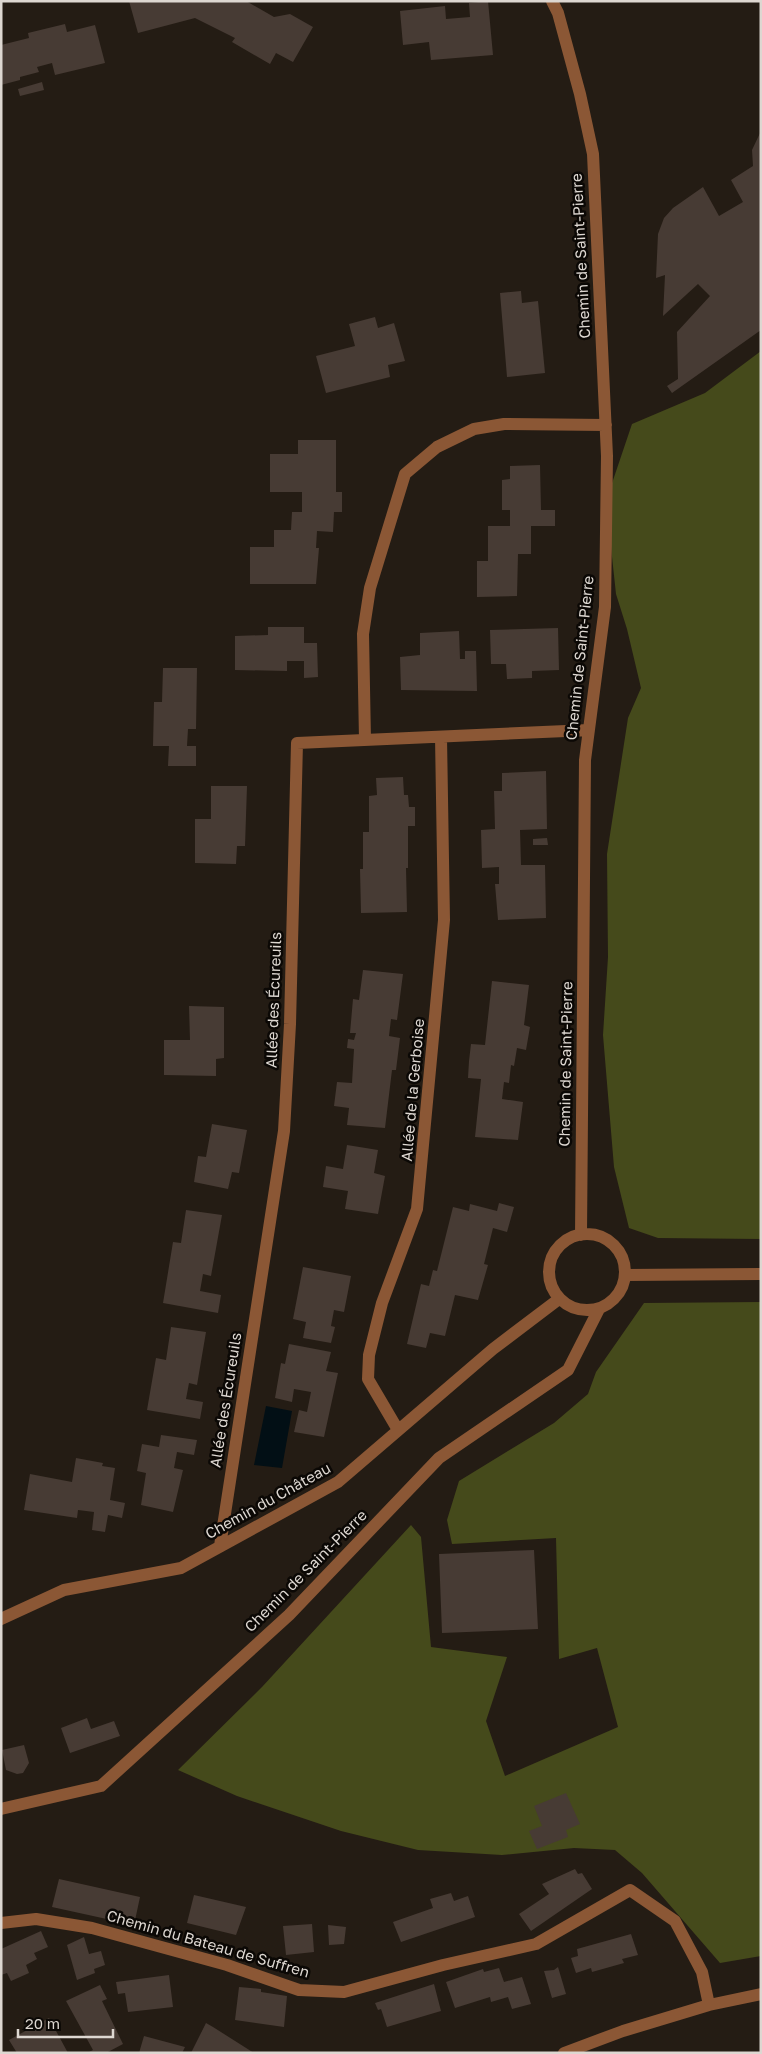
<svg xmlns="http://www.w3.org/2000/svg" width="762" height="2054" font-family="'Golos Text',sans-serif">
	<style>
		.green { fill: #454a1b }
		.water { fill: #020f15 }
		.building { fill: #473b34 }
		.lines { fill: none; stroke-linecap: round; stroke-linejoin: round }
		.minor { stroke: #8b5735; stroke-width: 12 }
		.labels { text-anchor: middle; stroke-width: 5; stroke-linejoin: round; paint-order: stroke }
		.street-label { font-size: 15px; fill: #ddd7d1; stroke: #0b0805 }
	</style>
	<rect width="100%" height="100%" fill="#241c14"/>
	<path class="green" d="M761 351V1239L658 1238 629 1228 614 1167 603 1035 608 957 607 854 628 718 641 688 627 629 616 594 606 501 632 424 705 393Z
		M761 1302V1956L720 1963 642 1873 615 1850 574 1848 502 1855 418 1850 341 1831 237 1796 178 1770 262 1687 411 1525 421 1537 431 1647 507 1657 486 1721 505 1776 618 1727 597 1648 559 1659 556 1538 452 1544 447 1520 459 1481 554 1423 588 1394 596 1372 644 1303Z"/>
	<path class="water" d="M266 1406 292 1411 282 1468 254 1465Z"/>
	<path class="building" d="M129 1H246L274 17 290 14 313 27 293 62 276 53 270 64 232 42 235 38 195 18 138 33Z
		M488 1 493 55 431 60 429 42 403 45 400 11 445 6 446 19 470 17 469 3Z
		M65 24 67 32 95 25 105 63 55 75 52 63 37 67 39 72 20 77V80L1 85V45L29 38 28 33Z
		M42 82 44 90 20 96 18 89Z
		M761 131V330L672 393 667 386 678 379 677 332 710 296 698 284 663 316 665 275 656 278 658 234 664 218 673 208 703 187 719 216 743 202 731 180 753 166 752 150Z
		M521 291 522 303 538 301 545 373 507 377 500 293Z
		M375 317 378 328 394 323 405 361 388 365 390 377 326 393 316 356 355 346 349 324Z
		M298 440H336V492H342V512H334L333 532 317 531 316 548H319L316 584H250V547H274V530H291L292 512H302V492H270V454H298Z
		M540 465 541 510H555V526H531V554H518L517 596 477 597V561H488V526H510V510H502V480L510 479V466Z
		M268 627H304V643H317L318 677 304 678V661H287V671L235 670V636L268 635Z
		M558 628 559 670 532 671V678L507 679 506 664H491L490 630Z
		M459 631 460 659H465V651H476L477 691 401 690 400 657 420 655V633Z
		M163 668H197L196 729H188L187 746H196V766H168L169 746H153L154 702H162Z
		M546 771 547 829 520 830 521 865H545L546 918 498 920 495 884H499V867L482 868 481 830 495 829 494 791H502V773Z
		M403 777 404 795H408L409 807H415V826H408V868H406L407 912 361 913 360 869H363V832H369V796L377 795 376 778Z
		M211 786H247L245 846H237L236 864 195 863V819H211Z
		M547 838 548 845H533V839Z
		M363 970 403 974 397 1020 391 1019 389 1036 400 1038 396 1070H392L385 1128 347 1125 349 1108 334 1106 337 1082 352 1083 354 1049 347 1048 348 1039 354 1040 356 1033H350L353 999 359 1000Z
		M492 981 529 985 524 1025 530 1027 526 1050 517 1048 514 1066 511 1065 509 1083 504 1082 502 1099 523 1102 518 1140 475 1137 481 1079 468 1078 469 1061 471 1044 485 1045Z
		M189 1006 224 1007V1058L216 1059V1076L164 1075V1040H190Z
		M212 1124 247 1130 239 1173 232 1172 228 1189 194 1182 198 1156 206 1157Z
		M347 1145 378 1150 374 1173 385 1176 378 1214 345 1209 348 1191 323 1187 326 1166 343 1169Z
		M499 1203 514 1207 507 1232 493 1228 484 1264 488 1265 478 1300 455 1295 445 1336 430 1333 426 1348 407 1344 421 1284 429 1286 433 1270 437 1271 453 1207 469 1211 470 1204 497 1211Z
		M186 1210 222 1215 211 1276 203 1274 200 1291 221 1295 218 1313 163 1303 173 1242 181 1243Z
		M303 1267 351 1276 344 1312 334 1310 331 1326 335 1327 331 1343 303 1338 306 1322 293 1319Z
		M171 1327 206 1332 197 1385 189 1383 186 1399 203 1402 200 1419 147 1410 156 1358 166 1360Z
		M289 1344 331 1352 326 1371 338 1373 324 1437 294 1432 299 1410 307 1412 311 1392 294 1389 292 1402 275 1398 281 1363 285 1364Z
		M161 1435 197 1440 194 1455 177 1452 174 1468 183 1470 173 1512 141 1505 146 1473 137 1471 142 1444 159 1447Z
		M76 1458 103 1463 102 1466 115 1468 110 1500 125 1503 122 1518 108 1515 105 1532 92 1530 94 1512 78 1510 77 1518 24 1510 30 1474 72 1482Z
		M534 1550 538 1629 442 1633 439 1554Z
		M87 1718 91 1729 114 1721 120 1736 70 1753 61 1728Z
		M24 1745 29 1763 23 1773 17 1774 6 1770 2 1750Z
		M566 1793 580 1824 566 1830 568 1837 537 1849 529 1831 542 1826 534 1806Z
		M575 1869 578 1874 582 1873 592 1889 531 1931 519 1914 549 1894 542 1884Z
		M59 1879 140 1897 134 1925 52 1907Z
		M451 1893 454 1901 468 1896 475 1917 401 1942 393 1922 433 1908 430 1899Z
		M194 1895 246 1907 236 1935 187 1923Z
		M312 1924 314 1952 286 1955 283 1926Z
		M328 1925 346 1927 344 1944 329 1945Z
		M41 1931 48 1947 34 1953 37 1959 26 1965 29 1973 11 1981 7 1973 1 1975V1949Z
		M631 1934 638 1955 622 1959 624 1963 592 1972 591 1968 576 1973 571 1958 578 1956 577 1949Z
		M84 1937 89 1954 101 1951 105 1965 94 1969 95 1973 77 1980 67 1945Z
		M558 1967 566 1994 552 1998 544 1971 554 1970Z
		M499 1968 504 1982 522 1977 531 2004 512 2009 508 1997 491 2002 490 1997 455 2008 446 1982 483 1969 484 1972Z
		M169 1975 173 2007 128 2012 125 1993 118 1994 116 1982Z
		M434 1984 441 2011 387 2027 381 2009 378 2010 375 2003Z
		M100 1985 107 1999 102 2001 123 2044 106 2053H87L93 2050 66 2001Z
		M239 1987 261 1989V1992L287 1996 284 2027 235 2020Z
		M49 2018 68 2053H17L9 2040Z
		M206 2023 213 2027 254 2053H191Z
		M144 2036 185 2047 182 2053H139Z"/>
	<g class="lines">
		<path class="minor" d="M552 1 558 13 580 94 593 154 607 456 605 607 585 760 581 1235
			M365 740 363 634 370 588 405 474 437 447 474 429 504 424 606 425
			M549 1272a38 38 0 1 1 76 0a38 38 0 1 1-76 0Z
			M625 1275 761 1274
			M398 1430 368 1379 369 1355 382 1303 417 1209 444 920 441 737
			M220 1546 284 1131 290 1024 297 743 589 730
			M1 1619 64 1590 181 1568 338 1482 493 1349 559 1299
			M1 1809 101 1786 289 1615 439 1458 568 1370 599 1309
			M1 1923 36 1919 92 1928 227 1965 299 1990 344 1992 443 1965 536 1944 630 1890 675 1921 702 1972 709 2005
			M564 2053 623 2031 709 2005 761 1994"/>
	</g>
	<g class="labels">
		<g class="street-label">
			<text transform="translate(581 256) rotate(-93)" y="5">Chemin de Saint-Pierre</text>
			<text transform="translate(580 658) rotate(-84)" y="5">Chemin de Saint-Pierre</text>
			<text transform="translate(274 1000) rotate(-88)" y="5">Allée des Écureuils</text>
			<text transform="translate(566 1064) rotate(-89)" y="5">Chemin de Saint-Pierre</text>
			<text transform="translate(413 1090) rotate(-85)" y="5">Allée de la Gerboise</text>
			<text transform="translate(226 1400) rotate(-81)" y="5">Allée des Écureuils</text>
			<text transform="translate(268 1501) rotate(-29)" y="5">Chemin du Château</text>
			<text transform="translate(306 1571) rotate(-45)" y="5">Chemin de Saint-Pierre</text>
			<text transform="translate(208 1944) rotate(16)" y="5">Chemin du Bateau de Suffren</text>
		</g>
	</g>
	<rect width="762" height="2054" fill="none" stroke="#ddd7d1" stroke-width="5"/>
	<path d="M18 2029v8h95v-8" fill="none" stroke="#ddd7d1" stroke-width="2.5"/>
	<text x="25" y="2029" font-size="15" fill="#ddd7d1" stroke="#0b0805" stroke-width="4" paint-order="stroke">20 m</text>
</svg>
